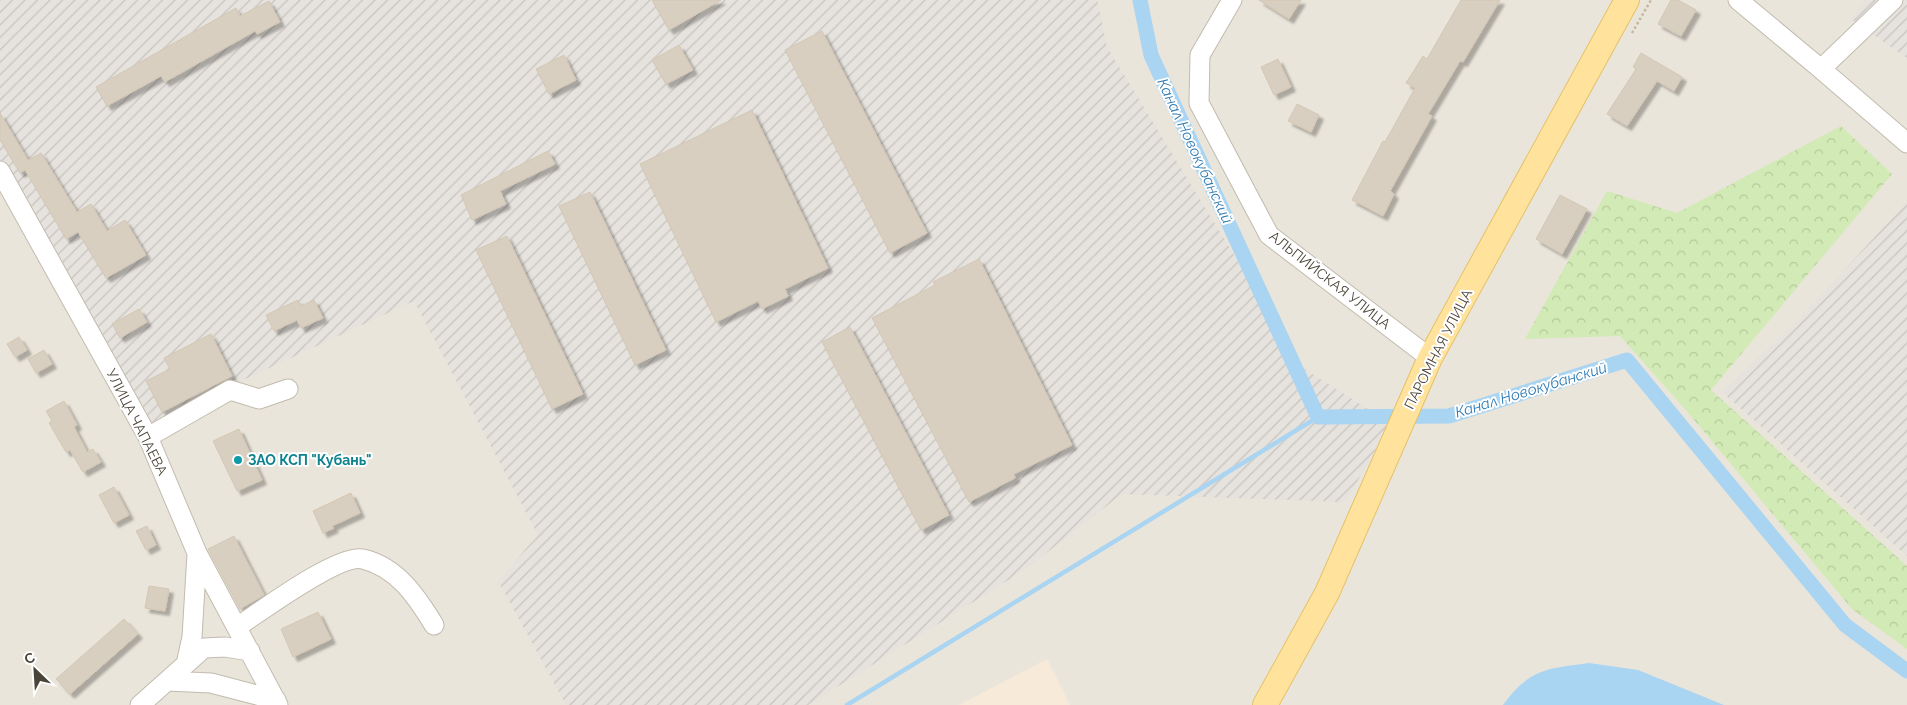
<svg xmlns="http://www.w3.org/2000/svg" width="1907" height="705" font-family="Raleway,sans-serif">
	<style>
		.residential { fill: #eae5da }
		.commercial { fill: #f7ead8 }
		.industrial { fill: url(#industrial-furrows) }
		.forest { fill: url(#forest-crowns) }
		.water { fill: #a9d4f2 }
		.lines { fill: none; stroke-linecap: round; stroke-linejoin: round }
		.stream { stroke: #a9d4f2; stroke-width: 4.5 }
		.canal { stroke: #a9d4f2; stroke-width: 15 }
		.building { fill: #d8cfc1; stroke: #d3c7b4; filter: url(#shadow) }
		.minor-casing { stroke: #c2bbae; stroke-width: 21 }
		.major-casing { stroke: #e6c16a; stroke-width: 26 }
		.path { stroke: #c4b79f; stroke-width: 2.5; stroke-dasharray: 2.5 2.5; stroke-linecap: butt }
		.minor { stroke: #fff; stroke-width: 19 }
		.major { stroke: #ffe39c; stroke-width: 24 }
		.culture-dot { fill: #0f9aa8; stroke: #fff; stroke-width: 2 }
		.labels { text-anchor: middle; stroke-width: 4; stroke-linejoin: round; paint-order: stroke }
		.street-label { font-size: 14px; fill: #4b4439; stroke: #fff }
		.culture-label { font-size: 14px; font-weight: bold; fill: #0d838f; stroke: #fff; text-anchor: start }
		.water-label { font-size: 15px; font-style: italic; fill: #2e7ab2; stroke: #fff }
	</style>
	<defs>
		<pattern id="industrial-furrows" width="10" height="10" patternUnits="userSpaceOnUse" patternTransform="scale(1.25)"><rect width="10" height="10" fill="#e6e2dd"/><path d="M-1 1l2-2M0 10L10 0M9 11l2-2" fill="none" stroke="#c7c3be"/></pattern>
		<pattern id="forest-crowns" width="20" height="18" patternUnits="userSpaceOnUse" patternTransform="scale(1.25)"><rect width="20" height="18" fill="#d2eab5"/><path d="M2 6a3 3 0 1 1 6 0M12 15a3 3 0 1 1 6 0" fill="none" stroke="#b6ca9c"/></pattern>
		<filter id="shadow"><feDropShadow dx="4.5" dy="4.5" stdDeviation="1" flood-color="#0004"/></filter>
	</defs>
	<rect width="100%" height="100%" fill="#f6f3ec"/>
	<path class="residential" d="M0 0H1907V705H0Z"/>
	<path class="commercial" d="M1047 659 1070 705H959Z"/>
	<path class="industrial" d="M0 0H1097L1107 47 1303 368 1390 423 1346 502 1122 494 1023 571 808 705H566L498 581 538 535 414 301 146 425 0 168Z
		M1864 0H1907V58L1851 19Z
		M1907 202V556L1722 392 1797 321Z"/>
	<path class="forest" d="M1841 126 1892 174 1711 390 1907 566V649L1852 609 1685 409 1620 336 1525 339 1607 191 1677 213Z"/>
	<path class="water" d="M1589 663 1638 670 1724 705H1503C1530 668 1547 669 1589 663Z"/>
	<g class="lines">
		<path class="stream" d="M847 705 1318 417"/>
		<path class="canal" d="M1140 0 1151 55 1318 417 1449 416 1627 360 1845 625 1907 671"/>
	</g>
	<path class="building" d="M652 0H721L669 30Z
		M1259 0H1301L1289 19Z
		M1461 0H1500L1463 62 1460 61 1428 114 1432 116 1390 191 1394 194 1383 216 1352 200 1383 141 1385 142 1415 88 1406 83 1423 56 1427 59Z
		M1671 0H1678L1696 10 1681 36 1658 24Z
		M269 1 280 22 257 34 255 31 165 82 161 76 107 106 96 87 236 8 240 16Z
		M822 31 927 233 890 253 785 50Z
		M679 45 693 70 666 84 652 60Z
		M1641 53 1682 77 1674 91 1657 81 1627 126 1607 114 1636 69 1633 67Z
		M564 55 576 80 549 94 536 69Z
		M1278 59 1291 87 1274 95 1261 67Z
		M1297 104 1319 115 1311 132 1288 121Z
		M752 110 828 268 785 289 788 296 762 309 758 301 716 322 640 164Z
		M0 113 28 160 41 153 77 212 91 204 107 231 125 220 146 255 106 278 78 232 66 239 25 170 20 173 0 140Z
		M548 151 555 164 500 191 506 204 472 220 461 195Z
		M590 192 666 350 635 365 559 206Z
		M1560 195 1587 209 1562 254 1536 239Z
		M507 236 583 394 552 409 476 250Z
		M979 259 1072 445 1014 474 1015 478 969 502 872 318 935 285 933 282Z
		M298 300 301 306 314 300 323 318 301 328 297 320 274 331 266 315Z
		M139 309 147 322 120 338 112 324Z
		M850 327 949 515 921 530 822 342Z
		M211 334 232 376 162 412 146 381 170 369 164 358Z
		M19 337 27 350 15 357 7 344Z
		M44 350 52 364 36 373 28 359Z
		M64 401 77 425 74 427 87 452 93 449 101 462 83 472 70 450 66 452 49 423 52 421 46 411Z
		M239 429 262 480 237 491 213 441Z
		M114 487 129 515 114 523 99 495Z
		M351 493 360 513 332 526 334 528 323 533 313 511Z
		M147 526 156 545 146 550 136 531Z
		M234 536 264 595 240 609 208 549Z
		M149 586 169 589 165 611 145 608Z
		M318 612 331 639 293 657 281 629Z
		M124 619 138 634 70 694 56 679Z"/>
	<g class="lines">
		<defs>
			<path id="minor" d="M1232 0 1200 55 1199 103 1269 235 1430 358
				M1738 0 1821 69
				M1893 0 1821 69 1907 143
				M0 171 148 437 197 553 278 705
				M148 437 230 390 259 399 288 389
				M237 627C260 612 339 553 363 559 397 567 417 597 434 625
				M186 664 192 637 197 554
				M167 681 211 683 276 700
				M140 705 204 648 225 647 250 651"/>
			<path id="major" d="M1265 705 1327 593 1430 358 1627 0"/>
		</defs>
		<use href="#minor" class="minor-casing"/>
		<use href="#major" class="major-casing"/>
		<path class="path" d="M1632 33 1651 0"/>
		<use href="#minor" class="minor"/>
		<use href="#major" class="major"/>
	</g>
	<circle class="culture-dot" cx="238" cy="460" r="5"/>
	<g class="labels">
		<g class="street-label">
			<text transform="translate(1330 280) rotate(38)" y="5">АЛЬПИЙСКАЯ УЛИЦА</text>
			<text transform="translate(1438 349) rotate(-63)" y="5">ПАРОМНАЯ УЛИЦА</text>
			<text transform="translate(137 422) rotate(63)" y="5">УЛИЦА ЧАПАЕВА</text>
		</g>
		<g class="culture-label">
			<text x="248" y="465">ЗАО КСП "Кубань"</text>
		</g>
		<g class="water-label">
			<text transform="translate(1195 151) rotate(65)" y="5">Канал Новокубанский</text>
			<text transform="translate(1531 390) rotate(-17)" y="5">Канал Новокубанский</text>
		</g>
	</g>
	<g transform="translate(35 670) rotate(335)" stroke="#ffffff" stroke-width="4" paint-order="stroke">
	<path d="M0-4L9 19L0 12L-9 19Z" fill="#4b4439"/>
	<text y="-8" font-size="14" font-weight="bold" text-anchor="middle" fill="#4b4439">С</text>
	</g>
</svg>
